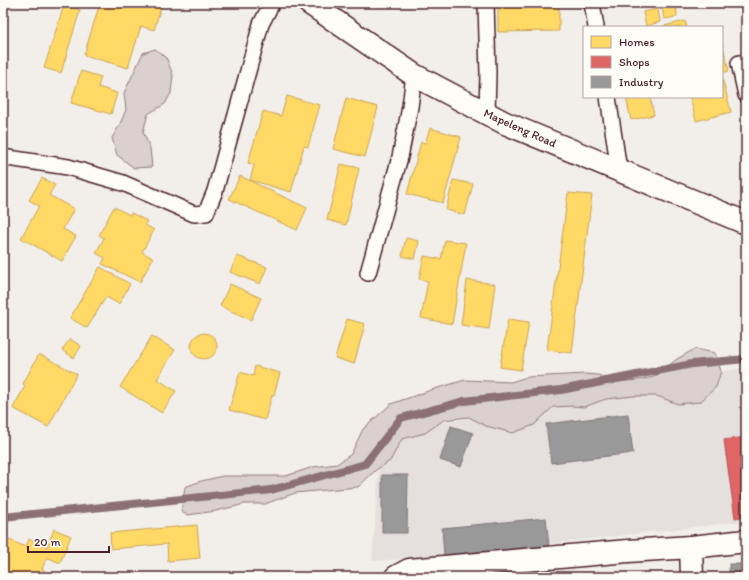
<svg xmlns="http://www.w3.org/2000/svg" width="749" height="580" font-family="Itim,sans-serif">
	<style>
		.built { fill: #e5dfdd }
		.green { fill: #d9d0cf; stroke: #92787d }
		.homes { fill: #ffd966; stroke: #c9a154 }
		.shops { fill: #e06666; stroke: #b35154 }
		.industry { fill: #999; stroke: #817478 }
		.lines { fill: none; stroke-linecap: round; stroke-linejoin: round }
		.stream { stroke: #8b6f75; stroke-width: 8 }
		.service-casing { stroke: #4a1f2b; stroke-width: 18 }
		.minor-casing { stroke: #4a1f2b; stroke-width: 25 }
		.tertiary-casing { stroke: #4a1f2b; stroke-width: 25 }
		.service { stroke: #fdfcf7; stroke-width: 15 }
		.minor { stroke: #fdfcf7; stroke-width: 22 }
		.tertiary { stroke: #fdfcf7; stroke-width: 22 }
		.labels { text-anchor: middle; stroke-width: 4; stroke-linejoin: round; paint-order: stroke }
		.street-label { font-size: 12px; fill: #4a1f2b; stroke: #fdfcf7 }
	</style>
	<rect width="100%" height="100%" fill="#f2efeb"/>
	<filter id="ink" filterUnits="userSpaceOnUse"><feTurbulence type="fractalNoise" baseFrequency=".025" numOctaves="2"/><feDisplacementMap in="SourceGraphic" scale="8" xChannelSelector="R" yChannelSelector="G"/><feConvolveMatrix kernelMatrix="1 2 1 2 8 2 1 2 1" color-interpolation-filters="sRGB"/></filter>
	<g filter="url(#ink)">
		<path class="built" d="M746 367V521L444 556 372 561 380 455 406 430Z"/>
		<path class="green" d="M155 49 166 57 173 75 171 93 165 104 148 114 143 132 150 148 152 167 134 168 117 155 112 138 119 126 126 110 124 93 143 53Z
			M695 349 715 353 721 371 716 387 700 402 678 404 657 396H633L606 399 584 407 572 406 553 407 534 425 513 433 486 426 469 417 444 420 425 433 402 439 390 461 376 470 358 487 295 493 265 504H245L216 511 188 515 181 512 185 487 201 481 223 476H286L313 467 337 464 351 454 363 429 391 404 431 390 465 380 511 382 527 377 585 374 598 375 617 382 638 380 654 377 677 359Z"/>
		<path class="homes" d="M100 3H162L154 30 141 26 128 68 84 55Z
			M498 3H559V31L498 32Z
			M676 4 677 17 664 19 662 7Z
			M64 5 80 10 61 73 44 68Z
			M658 9 660 22 646 26 643 12Z
			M685 21 687 27H660Z
			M722 42 729 71 722 73Z
			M81 71 101 77 98 87 117 93 111 114 71 103Z
			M722 77 731 112 696 121 690 97H722Z
			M287 96 320 105 308 147 304 146 291 192 250 180 254 165 248 163 263 111 281 116Z
			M626 97H650L654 115 631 120Z
			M346 98 378 107 365 157 333 149Z
			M430 128 461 137 443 203 407 194 421 142 425 143Z
			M341 164 359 168 346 225 327 220Z
			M240 176 307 208 297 230 229 199Z
			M42 178 55 185 49 195 74 209 63 229 76 236 62 261 21 238 39 206 29 200Z
			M453 180 473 184 465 215 446 210Z
			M568 193 592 195 572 353 547 350Z
			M114 207 130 215 131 213 147 221 145 225 154 230 142 252 153 258 140 282 102 264 105 258 96 253 104 238 99 235Z
			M406 238 419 241 415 259 402 256Z
			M445 240 466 243 452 324 421 318 428 281 419 279 424 256 441 259Z
			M237 256 267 267 260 284 230 272Z
			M100 267 130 284 119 304 106 297 87 328 70 318Z
			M467 280 495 284 489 329 461 325Z
			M230 284 261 298 251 320 220 306Z
			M347 319 365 324 354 364 335 358Z
			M508 319 529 322 521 370 500 367Z
			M191 346a13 13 0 1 1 26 0a13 13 0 1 1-26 0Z
			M152 336 175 350 157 379 176 391 162 413 120 387Z
			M70 339 81 346 74 358 62 350Z
			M39 354 77 374 48 427 13 408 25 386 23 384Z
			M255 366 280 373 274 395H272L265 420 229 410 240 372 253 376Z
			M197 525 200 558 168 561 167 544 111 549 110 533Z
			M54 529 71 536 60 563 47 557 42 569 45 571 42 577H3V542L5 538 26 547 29 539 47 547Z"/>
		<path class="shops" d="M746 437V516L735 518 724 440Z"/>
		<path class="industry" d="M628 414 633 453 551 463 546 424Z
			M451 426 473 433 461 467 440 460Z
			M382 475H408L407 533H382Z
			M546 518 549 546 444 556 442 528Z
			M729 564H746V577H729Z"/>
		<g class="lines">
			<path class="stream" d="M3 517 271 490 365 464 401 418 464 401 561 390 692 364 746 359"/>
			<defs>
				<path id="service" d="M486 3 488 74 487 113
					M592 3 596 27
					M739 63 746 95
					M608 97 619 170
					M8 158 68 167 123 183 194 214 206 213 215 191 261 24 272 3
					M368 273 400 157 410 107 414 75"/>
				<path id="minor" d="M396 577 409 570 628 551 691 547
					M692 577 691 547 746 541"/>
				<path id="tertiary" d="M309 3 414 75 505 123 746 223"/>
			</defs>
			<use href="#service" class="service-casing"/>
			<use href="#minor" class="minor-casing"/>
			<use href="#tertiary" class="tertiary-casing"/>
			<use href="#service" class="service"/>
			<use href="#minor" class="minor"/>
			<use href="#tertiary" class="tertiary"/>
		</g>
	</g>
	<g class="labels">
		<g class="street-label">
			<text transform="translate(520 128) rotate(24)" y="4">Mapeleng Road</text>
		</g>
	</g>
	<rect width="749" height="580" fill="none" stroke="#fdfcf7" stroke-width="16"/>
	<rect x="8" y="8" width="733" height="564" fill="none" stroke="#4a1f2b" stroke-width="1.5" filter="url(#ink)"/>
	<rect x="583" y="26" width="140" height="72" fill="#fdfcf7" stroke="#b5a4a5"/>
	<rect x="591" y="36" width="20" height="12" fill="#ffd966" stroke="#b5a4a5"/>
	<text x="619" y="46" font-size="12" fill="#4a1f2b">Homes</text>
	<rect x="591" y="56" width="20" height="12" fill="#e06666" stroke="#b5a4a5"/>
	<text x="619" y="66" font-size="12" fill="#4a1f2b">Shops</text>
	<rect x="591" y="76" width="20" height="12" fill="#999999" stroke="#b5a4a5"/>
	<text x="619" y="86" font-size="12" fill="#4a1f2b">Industry</text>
	<path d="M28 546v6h81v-6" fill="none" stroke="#4a1f2b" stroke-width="2"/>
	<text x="34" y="546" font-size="12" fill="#4a1f2b" stroke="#fdfcf7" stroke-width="3" paint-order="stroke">20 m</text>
</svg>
